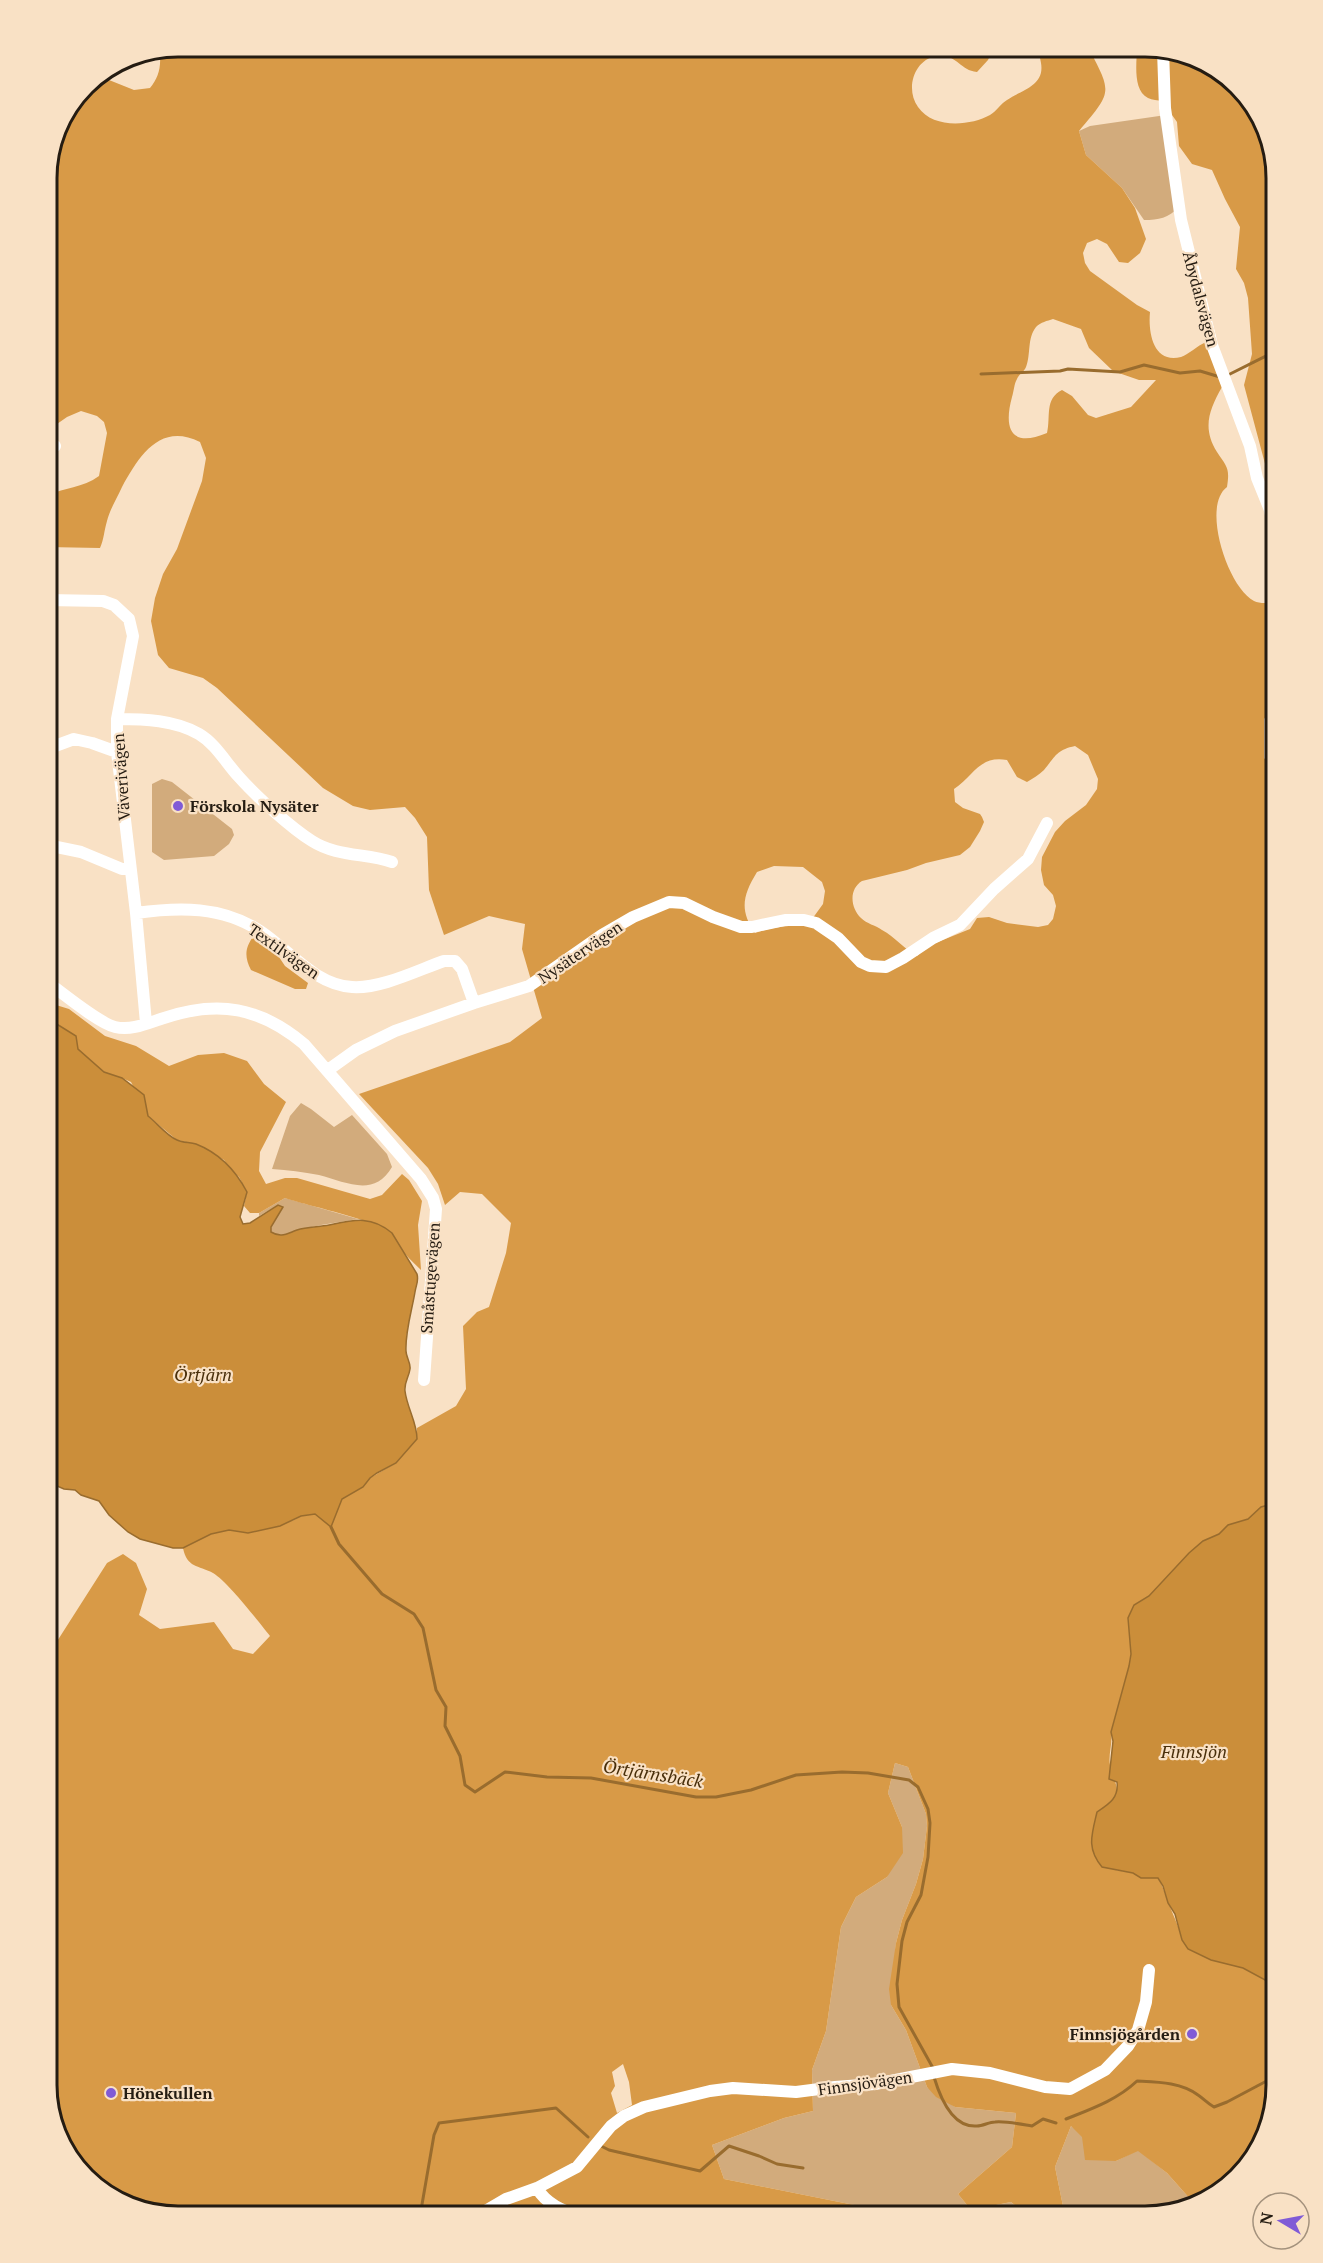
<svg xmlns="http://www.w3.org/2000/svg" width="1323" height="2263" font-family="'PT Serif',serif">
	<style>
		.green { fill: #d2ab7c }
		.forest { fill: #d89a47; fill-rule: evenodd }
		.water { fill: #cb8e3a; stroke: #996c2e; stroke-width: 1.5 }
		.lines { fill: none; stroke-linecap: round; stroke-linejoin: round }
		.stream { stroke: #996c2e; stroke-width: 3 }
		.minor { stroke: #fff; stroke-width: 12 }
		.poi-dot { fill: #805bd6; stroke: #f9e1c5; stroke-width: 2 }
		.labels { text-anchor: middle; stroke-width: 4.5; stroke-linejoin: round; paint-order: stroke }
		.street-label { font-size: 16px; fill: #251c12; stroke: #f9e1c5 }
		.poi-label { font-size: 16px; font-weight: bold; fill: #251c12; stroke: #f9e1c5; text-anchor: start }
		.water-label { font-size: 18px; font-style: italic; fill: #492f0b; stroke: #f9e1c5 }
		.rim { fill: none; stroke: #251c12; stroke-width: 3 }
	</style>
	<rect width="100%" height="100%" fill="#f9e1c5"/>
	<path class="green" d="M1166 115 1179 207C1168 218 1159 220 1144 220L1122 188 1086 155 1079 131 1090 126Z
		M162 779 172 782 232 829 234 835 229 844 214 856 164 860 152 852V784Z
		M301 1103 311 1109 334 1127 352 1115 387 1154 392 1167C374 1198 346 1182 319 1175 303 1172 288 1170 272 1169L290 1116Z
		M285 1198 358 1219 321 1225 297 1230 282 1237 271 1232V1227L283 1207 278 1205 259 1216V1213Z
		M895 1763 908 1767 926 1814 927 1826 923 1859 916 1884 902 1920 896 1943 891 2005 906 2030 927 2087 955 2107 1016 2113 1012 2147 958 2194 971 2210 1011 2202 1028 2216H909L724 2179 712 2145 784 2118 813 2111 812 2070 826 2031 841 1927 856 1897 887 1877 902 1827 888 1793Z
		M1071 2126 1116 2161 1138 2150 1167 2173 1191 2200 1239 2171 1264 2126 1255 2158 1203 2203 1145 2216H1065L1055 2167Z"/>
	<path class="forest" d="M178 47H994L988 60 977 72C959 70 957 53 936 56 914 60 905 89 918 107 933 129 970 126 990 115 997 111 1000 104 1007 100 1021 90 1045 86 1041 63 1040 57 1039 51 1034 47H1088C1112 93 1113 91 1079 131L1086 155 1122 188 1135 208 1146 239 1140 253 1128 263 1119 262 1107 244 1097 239 1087 243 1083 253 1085 263 1090 271 1137 305 1150 312C1148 332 1153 364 1181 357 1189 354 1197 346 1206 342L1222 387C1209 410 1202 428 1217 452 1227 467 1230 468 1227 487 1201 506 1228 588 1254 601 1260 604 1269 603 1276 602V702L1264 719V758L1271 767 1276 770V1503L1261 1507 1248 1519 1228 1525 1219 1534 1203 1541 1189 1554 1149 1596 1134 1605 1128 1618 1131 1654 1129 1666 1111 1732C1113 1743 1108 1755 1110 1765 1117 1792 1126 1794 1097 1812L1116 1870 1133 1873 1141 1878H1158C1163 1886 1164 1892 1168 1901 1173 1916 1178 1923 1182 1940L1232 1964 1243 1968 1269 1982 1276 2000V2085L1264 2126 1239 2171 1191 2200 1167 2173 1138 2151 1116 2161 1085 2160 1082 2137 1071 2126 1055 2167 1065 2216H1028L1011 2202 971 2210 958 2194 1012 2147 1016 2113 955 2107 936 2097 927 2087 906 2030 891 2005 889 1989 896 1943 902 1920 916 1884 923 1859 927 1826 926 1814 908 1767 895 1763 888 1793 902 1827 903 1853 887 1877 856 1897 841 1927 826 2031 812 2070 813 2111 784 2118 712 2145 724 2179 909 2216H170L105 2195 60 2143 47 2085V1657L107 1563 123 1554 136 1563 147 1589 139 1615 160 1629 214 1622 233 1649 253 1654 270 1636C258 1621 227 1581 213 1573 198 1565 187 1568 183 1548L211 1534 229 1530 248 1533 294 1520 301 1516 315 1514 363 1487 370 1478 396 1463 417 1439V1428L456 1406 466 1389 463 1326 477 1312 489 1307 506 1253 511 1223 482 1194 460 1192 445 1205 438 1184 428 1168 359 1094 510 1042 542 1018 522 949 525 924 489 916 444 935 429 890 427 837 415 818 405 807 370 810 353 806 323 788 217 688 203 678 169 668 158 655 151 621 155 598 163 574 177 549 202 481 206 458 200 442C160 422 139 456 122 487 117 498 110 509 107 521 104 531 104 539 100 548L47 547V496C64 487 83 488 99 476L107 433 104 422 97 416 81 411 67 417 47 431V170L57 127 85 85 99 76 134 90 150 88C159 77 162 65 159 50ZM1053 319 1081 329 1089 348 1113 371 1139 380H1156L1131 407 1096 418 1088 415 1072 396 1062 390C1044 399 1051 417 1047 433 1012 448 1003 430 1012 397 1014 391 1014 384 1017 379 1019 374 1024 372 1026 367 1031 355 1027 338 1036 327 1041 322 1047 321 1053 319ZM1075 746 1088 755 1098 779 1097 789 1086 805 1065 821 1055 832 1042 857 1041 870 1044 885 1053 895 1056 906 1053 919 1048 925 1038 927 1007 923 989 917 977 918 970 929 928 946 917 956C904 949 895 937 882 930 875 925 867 924 861 918 850 907 849 889 862 881L907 870 926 863 960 855 970 847 980 831 984 822 982 817 980 814 963 808 955 802 954 789C974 776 979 755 1007 760L1017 777 1027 782C1032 779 1039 775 1044 770 1055 757 1056 750 1075 746ZM774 866 803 867 822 882 825 891 823 904 807 926C788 925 773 927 755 933 739 910 743 895 757 872ZM623 2064 629 2082 632 2105 617 2113 611 2093 615 2086 612 2072Z
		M1137 47H1154L1218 69 1263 120 1276 178V505L1244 385 1252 354 1248 298 1244 283 1236 269 1240 227 1225 199 1212 170 1192 164 1179 146 1177 122 1162 101C1158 100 1152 100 1148 98 1132 90 1137 61 1137 47Z
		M254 935 271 945 285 966 308 983 306 989H295L251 970C244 956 245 948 254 935Z
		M47 1004 56 1005 69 1009 105 1036 136 1046 169 1066 198 1055 224 1053 247 1061 264 1084 286 1102 260 1152 259 1171 266 1184 285 1178H297L370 1199 382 1195 402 1174 409 1180 422 1201 418 1225 421 1270C413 1262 405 1255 399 1246 396 1242 395 1237 392 1233 382 1222 305 1205 285 1198L259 1213H250L244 1206 247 1192 239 1177 232 1171 224 1160 195 1144 177 1140 148 1116 131 1082 122 1078 104 1072 77 1049 76 1036 47 1018Z"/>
	<path class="water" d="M47 1018 76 1036 78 1049 104 1072 122 1078 144 1095 148 1116C157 1123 167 1136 177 1140 183 1143 190 1142 196 1144 219 1153 236 1171 247 1192L240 1217 243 1224 250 1223 278 1205 283 1207 271 1227V1232C281 1238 286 1234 297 1230 307 1227 319 1227 329 1225 353 1220 371 1215 392 1233L417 1274C419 1281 416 1285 415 1292 412 1310 405 1332 406 1351 406 1357 411 1363 410 1369 409 1377 404 1382 405 1391 407 1408 417 1422 417 1439L396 1463 377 1473 370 1478 363 1487 342 1499 331 1527 315 1514 301 1516 280 1526 248 1533 229 1530 211 1534 183 1548H173L140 1539 128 1532 109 1515 99 1501 81 1495 75 1490 64 1489 57 1486 54 1475 47 1470V1319L52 1320 56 1317C59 1303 49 1302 47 1288Z
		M1276 1503V2000L1269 1982 1243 1968 1211 1960 1188 1949 1182 1940 1175 1914 1168 1903 1163 1886 1158 1878H1141L1133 1873 1102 1867C1086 1848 1092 1834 1097 1812 1109 1804 1119 1798 1117 1782L1109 1779 1113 1741 1111 1732 1129 1666 1131 1654 1128 1618 1134 1605 1149 1596 1189 1553 1203 1541 1219 1534 1228 1525 1248 1519 1261 1507Z"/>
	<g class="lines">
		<path class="stream" d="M981 374 1060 371 1068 369 1120 372 1144 365 1180 373 1200 371 1220 377
			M1230 374 1276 351
			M331 1527 339 1544 382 1594 414 1614 423 1628 436 1690 446 1707 445 1726 460 1756 465 1785 475 1792 505 1772 547 1777 591 1778 696 1797H716L751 1790 796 1775 842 1772 868 1773 909 1780 918 1787 928 1809 930 1823 928 1857 921 1895 907 1922 902 1941 897 1984 899 2007 933 2068
			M934 2077C940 2097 952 2128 977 2126 983 2126 989 2122 995 2122 1006 2121 1020 2124 1032 2126L1043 2119 1056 2123
			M1066 2119C1091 2109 1117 2100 1137 2081 1157 2082 1181 2082 1198 2095 1204 2099 1207 2103 1214 2107L1227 2102 1276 2076
			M601 2146 609 2150 700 2171 729 2146 759 2156 777 2164 803 2168
			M420 2216 434 2135 439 2123 556 2108 588 2137"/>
		<path class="minor" d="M1163 50 1165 108 1181 220 1212 345 1250 446 1257 478 1270 510 1276 540
			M47 449 55 446
			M47 600 103 601 114 605 129 619 133 636 117 719V752L136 913 146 1023
			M117 719C144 719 175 720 199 734 216 744 226 763 239 777 256 796 291 828 312 841 337 857 366 853 392 862
			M47 749 74 739 92 743 117 752
			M47 845 81 852 122 869H130
			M136 913C179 907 222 906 260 931 289 950 315 985 352 987 381 989 418 970 444 961H455L462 969 474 1003
			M47 982C63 993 98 1023 115 1027 132 1031 148 1023 164 1018 218 1000 260 1007 304 1044L421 1179 433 1198 436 1209 424 1380
			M328 1070 356 1050 395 1031 474 1003 529 986 602 935 633 917 669 902 684 903 713 917 741 927H752L785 920H804L816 923 838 938 861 962 870 966 886 967 903 958 933 938 960 925 994 889 1028 859 1047 823
			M537 2188 577 2167 611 2126 624 2116 644 2107 710 2091 733 2088 796 2092 835 2087 875 2084 952 2069 990 2073 1045 2087 1070 2089 1105 2070 1128 2046 1138 2030 1146 2002 1149 1970
			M477 2216 506 2199 537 2188C546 2204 563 2211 580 2216"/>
	</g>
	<g class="poi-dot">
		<circle cx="178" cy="806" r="6"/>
		<circle cx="1192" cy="2034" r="6"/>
		<circle cx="111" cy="2093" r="6"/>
	</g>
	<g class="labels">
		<g class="street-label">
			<text transform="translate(1201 299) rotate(75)" y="6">Åbydalsvägen</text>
			<text transform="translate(121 777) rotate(-94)" y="6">Väverivägen</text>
			<text transform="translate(284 951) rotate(35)" y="6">Textilvägen</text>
			<text transform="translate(580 952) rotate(-34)" y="6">Nysätervägen</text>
			<text transform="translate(430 1278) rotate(-86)" y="6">Småstugevägen</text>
			<text transform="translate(865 2083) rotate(-8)" y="6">Finnsjövägen</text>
		</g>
		<g class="poi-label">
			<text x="190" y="812">Förskola Nysäter</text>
			<text x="1180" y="2040" text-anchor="end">Finnsjögården</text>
			<text x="123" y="2099">Hönekullen</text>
		</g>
		<g class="water-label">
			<text x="203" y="1381">Örtjärn</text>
			<text x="1194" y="1758">Finnsjön</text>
			<text transform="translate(653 1774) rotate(9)" y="6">Örtjärnsbäck</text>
		</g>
	</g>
	<path d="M0 0H1323V2263H0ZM178 57H1145A121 121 0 0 1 1266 178V2085A121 121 0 0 1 1145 2206H178A121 121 0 0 1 57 2085V178A121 121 0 0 1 178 57Z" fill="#f9e1c5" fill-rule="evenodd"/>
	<path class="rim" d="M178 57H1145A121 121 0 0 1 1266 178V2085A121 121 0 0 1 1145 2206H178A121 121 0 0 1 57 2085V178A121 121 0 0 1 178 57Z"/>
	<g transform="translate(1281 2221) rotate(280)"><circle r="28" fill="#f9e1c5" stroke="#a4927d" stroke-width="1.5"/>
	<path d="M0-4.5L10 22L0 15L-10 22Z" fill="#805bd6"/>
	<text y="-9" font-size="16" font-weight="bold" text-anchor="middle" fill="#251c12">N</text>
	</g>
</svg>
